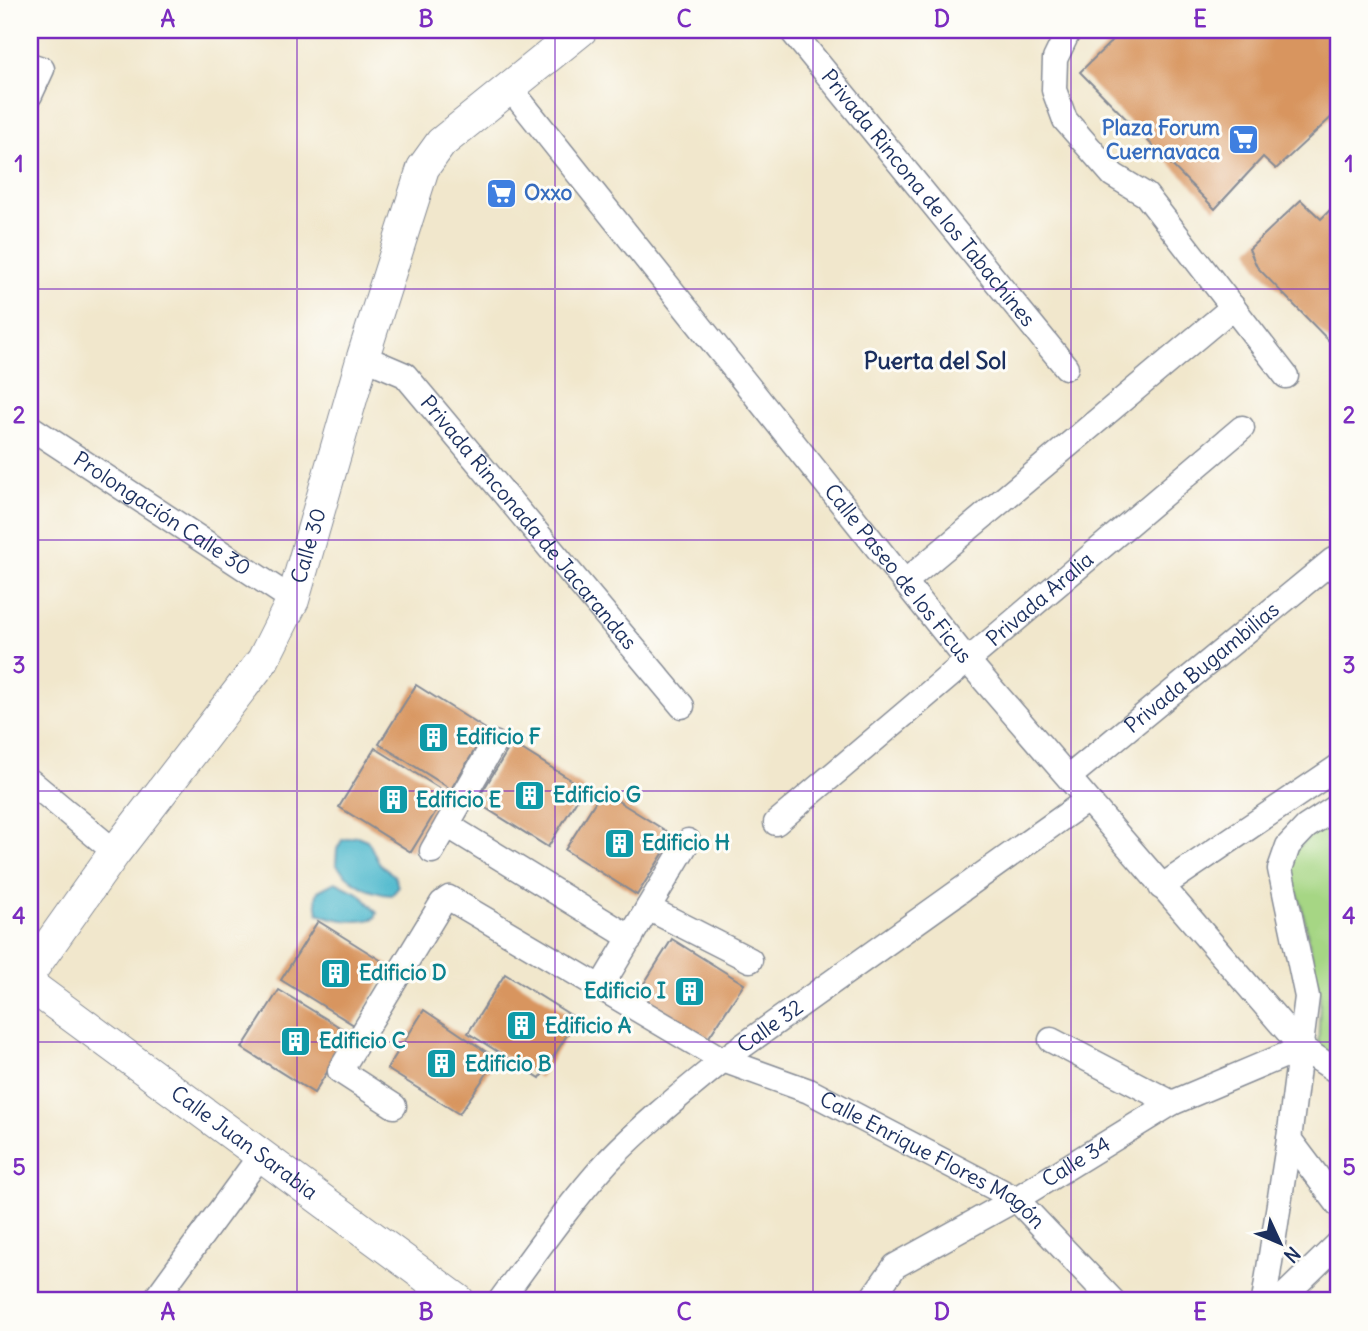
<svg xmlns="http://www.w3.org/2000/svg" width="1368" height="1331" font-family="Delius,sans-serif">
	<style>
		.green { fill: #a6d684; stroke: #608271; stroke-width: 2 }
		.water { fill: #50b9cd; stroke: #367496; stroke-width: 2 }
		.building { fill: #d8955e }
		.lines { fill: none; stroke-linecap: round; stroke-linejoin: round }
		.minor-casing { stroke: #868b95; stroke-width: 27 }
		.tertiary-casing { stroke: #868b95; stroke-width: 34 }
		.minor { stroke: #fff; stroke-width: 24 }
		.tertiary { stroke: #fff; stroke-width: 32 }
		.grid { fill: none; stroke: #7b2cbf; stroke-width: 2; stroke-opacity: 0.55 }
		.labels { text-anchor: middle; stroke-width: 6; stroke-linejoin: round; paint-order: stroke }
		.shop-label { font-size: 21px; font-weight: bold; fill: #366cbe; stroke: #fdfcf7; text-anchor: end }
		.street-label { font-size: 21px; fill: #1b2f5e; stroke: #fdfcf7 }
		.culture-label { font-size: 21px; font-weight: bold; fill: #0d838f; stroke: #fdfcf7; text-anchor: start }
		.neighbourhood-label { font-size: 23px; font-weight: bold; fill: #1b2f5e; stroke: #fdfcf7 }
		.neatline { fill: none; stroke: #7b2cbf; stroke-width: 2.5 }
		.grid-label { font-size: 23px; text-anchor: middle; font-weight: bold; fill: #7b2cbf }
	</style>
	<rect width="100%" height="100%" fill="#fdfcf7"/>
	<filter id="ink" filterUnits="userSpaceOnUse"><feTurbulence type="fractalNoise" baseFrequency=".0143" numOctaves="2"/><feDisplacementMap in="SourceGraphic" scale="14" xChannelSelector="R" yChannelSelector="G"/><feConvolveMatrix kernelMatrix="1 2 1 2 8 2 1 2 1" color-interpolation-filters="sRGB"/></filter>
	<filter id="wash" filterUnits="userSpaceOnUse"><feTurbulence type="fractalNoise" baseFrequency=".00686" numOctaves="4" result="noise"/><feDisplacementMap in="SourceGraphic" scale="28" xChannelSelector="R" yChannelSelector="G"/><feGaussianBlur stdDeviation="1.57" result="paint"/><feColorMatrix in="noise" values="0 0 0 0 0 0 0 0 0 0 0 0 0 0 0 0 0 1.4 0 .05"/><feComposite in="paint" operator="in"/></filter>
	<g filter="url(#wash)">
		<rect width="100%" height="100%" fill="#f1e7cc"/>
		<path class="green" d="M1338 810V1066L1318 1054 1320 996 1301 903 1289 870 1295 850Z"/>
		<path class="water" d="M357 836 367 840C373 848 375 859 382 866 392 877 394 868 398 888L392 895C370 894 349 882 336 864L337 849 342 840Z
			M335 882 360 894 377 913 375 918C358 924 334 920 318 913L316 898 318 891Z"/>
		<g id="blocks">
			<path class="building" d="M1123 30H1338V111L1276 169 1263 157 1215 209 1080 72Z
				M1301 200 1321 219 1338 202V350L1257 267 1249 249Z
				M416 685 487 730 451 789 379 744Z
				M512 743 584 788 548 847 476 802Z
				M375 748 447 793 411 852 339 807Z
				M602 791 674 836 637 895 565 850Z
				M318 921 390 966 354 1025 281 980Z
				M672 939 744 984 705 1043 635 998Z
				M505 974 577 1019 540 1078 468 1033Z
				M279 990 351 1034 314 1093 242 1048Z
				M424 1010 497 1059 459 1114 387 1069Z"/>
		</g>
	</g>
	<g filter="url(#ink)">
		<use href="#blocks" fill-opacity="0" stroke="#868b95" stroke-width="2"/>
		<g class="lines">
			<defs>
				<g id="minor">
					<path id="s1" d="M791 30 1066 367"/>
					<path d="M1069 30 1055 59 1054 90 1065 120 1113 175 1146 195 1286 376"/>
					<path d="M30 65 42 69 30 95"/>
					<path id="s2" d="M509 87 967 660 1302 1048 1338 1072"/>
					<path id="s3" d="M363 357 405 375 682 706"/>
					<path id="s4" d="M30 427 293 600"/>
					<path d="M906 581 1233 307"/>
					<path id="s5" d="M1069 777 1333 560"/>
					<path d="M30 781 115 852"/>
					<path id="s6" d="M776 823 1242 428"/>
					<path d="M447 825 631 938"/>
					<path d="M432 851 494 743"/>
					<path d="M1161 887 1338 767"/>
					<path d="M648 908 750 960"/>
					<path d="M600 988 688 841"/>
					<path d="M1051 1040 1172 1103"/>
					<path id="s7" d="M394 1106 340 1071 442 903 449 898 723 1060 809 1091 1016 1199 1113 1301"/>
					<path d="M1289 1139 1338 1204"/>
					<path d="M154 1301 260 1156"/>
					<path id="s8" d="M500 1301C535 1253 569 1204 609 1160 644 1124 684 1092 723 1060L1087 800"/>
					<path id="s9" d="M870 1301 895 1266 1016 1199 1172 1103 1302 1048"/>
					<path d="M1264 1301 1289 1139 1307 997 1280 869 1288 846 1306 827 1338 806"/>
					<path d="M1279 1301 1338 1244"/>
				</g>
				<g id="tertiary">
					<path id="s10" d="M30 972 115 852 263 660 293 600 363 357 423 168 441 143 581 30"/>
					<path id="s11" d="M30 985 459 1301"/>
				</g>
			</defs>
			<use href="#minor" class="minor-casing"/>
			<use href="#tertiary" class="tertiary-casing"/>
			<use href="#minor" class="minor"/>
			<use href="#tertiary" class="tertiary"/>
		</g>
	</g>
	<path class="grid" d="M297 30V1301M555 30V1301M813 30V1301M1071 30V1301M30 289H1338M30 540H1338M30 791H1338M30 1042H1338"/>
	<defs>
		<symbol id="supermarket-square" viewBox="-11 -11 22 22"><rect x="-9" y="-9" width="18" height="18" rx="4" fill="#3f7fe0" stroke="#fdfcf7"/><path d="M-6-5.5h2.5l.6 2H6L4.5 2H-2.5L-4.4-4H-6ZM-1.5 3.2a1.3 1.3 0 1 0 .1 0ZM3 3.2a1.3 1.3 0 1 0 .1 0Z" fill="#fff"/></symbol>
		<symbol id="building-square" viewBox="-11 -11 22 22"><rect x="-9" y="-9" width="18" height="18" rx="4" fill="#0f9aa8" stroke="#fdfcf7"/><path d="M-4-6H4V6H1V3H-1V6H-4ZM-2.5-4.3h1.7v1.8h-1.7ZM.8-4.3h1.7v1.8H.8ZM-2.5-1h1.7V.8h-1.7ZM.8-1h1.7V.8H.8Z" fill="#fff"/></symbol>
	</defs>
	<g fill-rule="evenodd">
		<use href="#supermarket-square" x="1226" y="122" width="35" height="35"/>
		<use href="#supermarket-square" x="484" y="176" width="35" height="35"/>
		<use href="#building-square" x="416" y="720" width="35" height="35"/>
		<use href="#building-square" x="512" y="778" width="35" height="35"/>
		<use href="#building-square" x="376" y="782" width="35" height="35"/>
		<use href="#building-square" x="602" y="826" width="35" height="35"/>
		<use href="#building-square" x="318" y="956" width="35" height="35"/>
		<use href="#building-square" x="672" y="974" width="35" height="35"/>
		<use href="#building-square" x="504" y="1008" width="35" height="35"/>
		<use href="#building-square" x="278" y="1024" width="35" height="35"/>
		<use href="#building-square" x="424" y="1046" width="35" height="35"/>
	</g>
	<g class="labels">
		<g class="shop-label">
			<text x="1220" y="135">Plaza Forum<tspan x="1220" dy="24">Cuernavaca</tspan></text>
			<text x="524" y="200" text-anchor="start">Oxxo</text>
		</g>
		<g class="street-label">
			<text dy="7" stroke="none"><textPath href="#s1" startOffset="217">Privada Rincona de los Tabachines</textPath></text>
			<text dy="7" stroke="none"><textPath href="#s4" startOffset="158">Prolongación Calle 30</textPath></text>
			<text dy="7" stroke="none"><textPath href="#s3" startOffset="238">Privada Rinconada de Jacarandas</textPath></text>
			<text dy="7" stroke="none"><textPath href="#s10" startOffset="513">Calle 30</textPath></text>
			<text dy="7" stroke="none"><textPath href="#s2" startOffset="623">Calle Paseo de los Ficus</textPath></text>
			<text dy="7" stroke="none"><textPath href="#s6" startOffset="346">Privada Aralia</textPath></text>
			<text dy="7" stroke="none"><textPath href="#s5" startOffset="172">Privada Bugambilias</textPath></text>
			<text dy="7" stroke="none"><textPath href="#s8" startOffset="388">Calle 32</textPath></text>
			<text dy="7" stroke="none"><textPath href="#s11" startOffset="266">Calle Juan Sarabia</textPath></text>
			<text dy="7" stroke="none"><textPath href="#s9" startOffset="252">Calle 34</textPath></text>
			<text dy="7" stroke="none"><textPath href="#s7" startOffset="821">Calle Enrique Flores Magón</textPath></text>
		</g>
		<g class="culture-label">
			<text x="456" y="744">Edificio F</text>
			<text x="553" y="802">Edificio G</text>
			<text x="416" y="807">Edificio E</text>
			<text x="642" y="850">Edificio H</text>
			<text x="359" y="980">Edificio D</text>
			<text x="666" y="998" text-anchor="end">Edificio I</text>
			<text x="545" y="1033">Edificio A</text>
			<text x="319" y="1048">Edificio C</text>
			<text x="465" y="1071">Edificio B</text>
		</g>
		<g class="neighbourhood-label">
			<text x="935" y="369">Puerta del Sol</text>
		</g>
	</g>
	<rect width="1368" height="1331" fill="none" stroke="#fdfcf7" stroke-width="77"/>
	<g transform="translate(1280 1243) rotate(134)" stroke="#fdfcf7" stroke-width="5" paint-order="stroke">
	<path d="M0-5L12 26L0 18L-12 26Z" fill="#1b2f5e"/>
	<text y="-10" font-size="19" font-weight="bold" text-anchor="middle" fill="#1b2f5e">N</text>
	</g>
	<rect x="38" y="38" width="1292" height="1254" class="neatline"/>
	<g class="grid-label">
		<text x="168" y="27">A</text>
		<text x="426" y="27">B</text>
		<text x="684" y="27">C</text>
		<text x="942" y="27">D</text>
		<text x="1200" y="27">E</text>
		<text x="19" y="172">1</text>
		<text x="1349" y="172">1</text>
		<text x="19" y="423">2</text>
		<text x="1349" y="423">2</text>
		<text x="19" y="673">3</text>
		<text x="1349" y="673">3</text>
		<text x="19" y="924">4</text>
		<text x="1349" y="924">4</text>
		<text x="19" y="1175">5</text>
		<text x="1349" y="1175">5</text>
		<text x="168" y="1320">A</text>
		<text x="426" y="1320">B</text>
		<text x="684" y="1320">C</text>
		<text x="942" y="1320">D</text>
		<text x="1200" y="1320">E</text>
	</g>
</svg>
